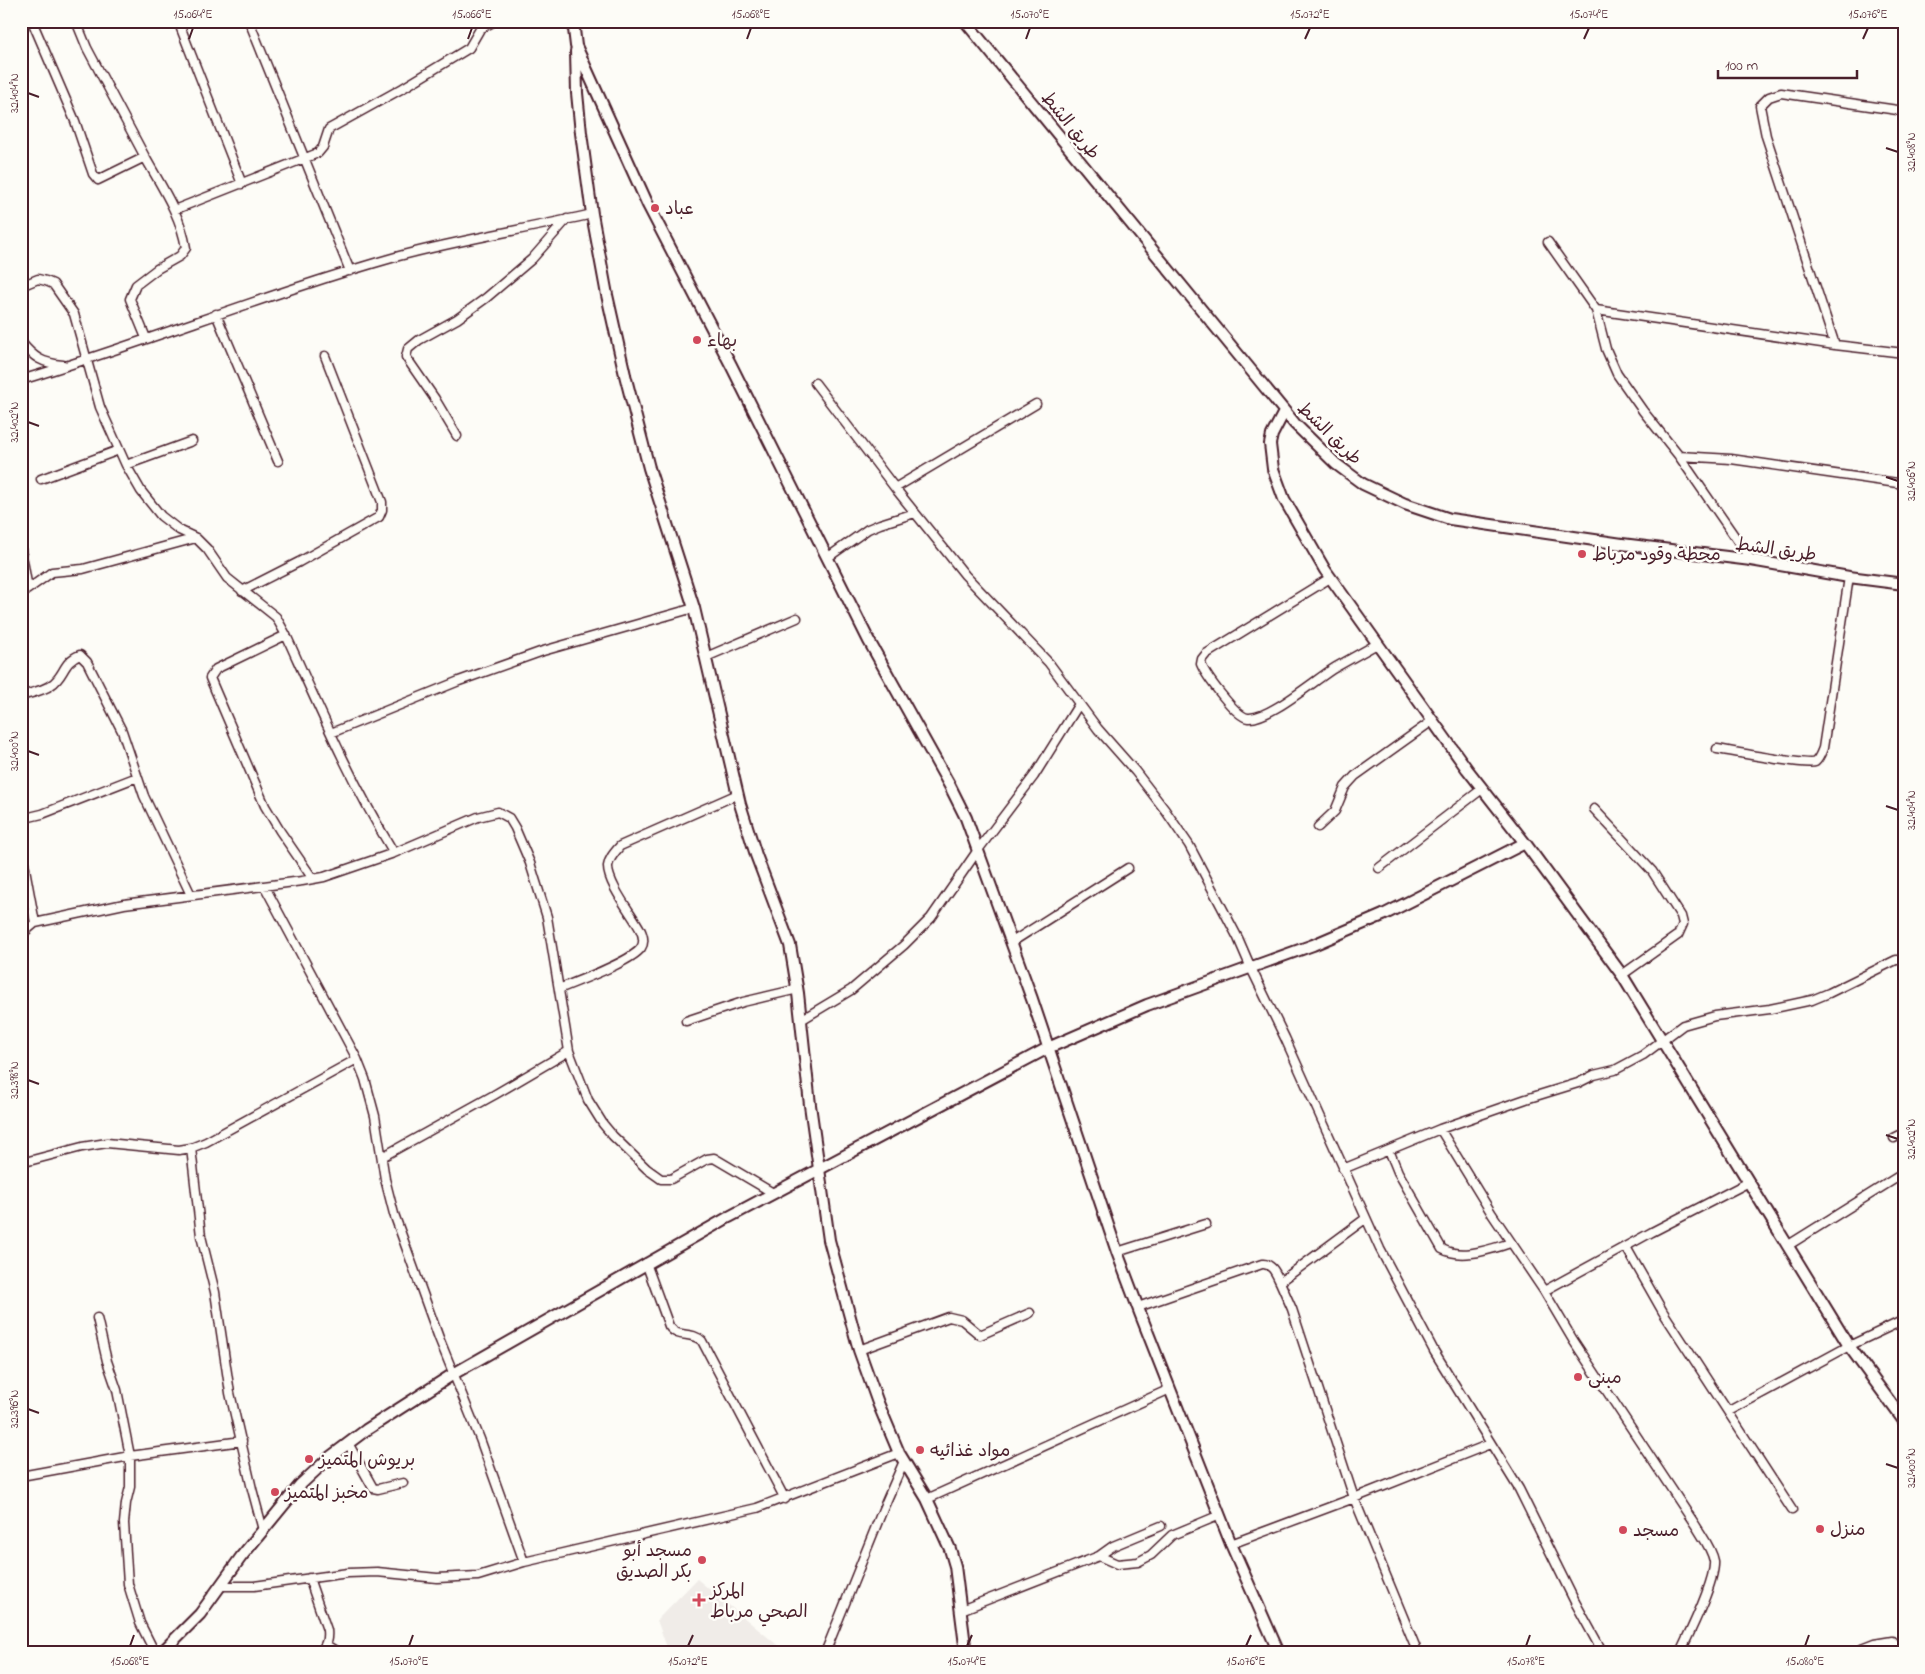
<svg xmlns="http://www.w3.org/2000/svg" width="1925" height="1674" font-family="'Indie Flower','Playpen Sans Arabic',sans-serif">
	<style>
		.built { fill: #f0ece8 }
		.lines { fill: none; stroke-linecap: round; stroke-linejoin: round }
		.street-casing { stroke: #4a1f2b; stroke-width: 11 }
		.secondary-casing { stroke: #4a1f2b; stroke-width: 14 }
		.street { stroke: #fdfcf7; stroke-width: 8 }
		.secondary { stroke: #fdfcf7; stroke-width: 10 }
		.ticks { fill: none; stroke: #4a1f2b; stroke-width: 2 }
		.poi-dot { fill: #d1495b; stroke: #fdfcf7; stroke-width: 2 }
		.labels { text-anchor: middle; stroke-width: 5; stroke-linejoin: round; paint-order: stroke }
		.street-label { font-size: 18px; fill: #4a1f2b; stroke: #fdfcf7 }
		.poi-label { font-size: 18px; fill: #4a1f2b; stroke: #fdfcf7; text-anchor: start }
		.neatline { fill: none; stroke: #4a1f2b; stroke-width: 2 }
		.ticks-label { font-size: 12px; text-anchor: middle; fill: #4a1f2b }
	</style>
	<rect width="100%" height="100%" fill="#fdfcf7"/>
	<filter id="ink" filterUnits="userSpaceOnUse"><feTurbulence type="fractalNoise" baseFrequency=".02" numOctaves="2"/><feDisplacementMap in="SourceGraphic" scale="10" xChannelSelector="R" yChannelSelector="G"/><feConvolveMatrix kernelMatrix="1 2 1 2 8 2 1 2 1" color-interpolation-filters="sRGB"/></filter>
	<g filter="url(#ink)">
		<path class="built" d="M697 1579 787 1653H669L657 1620Z"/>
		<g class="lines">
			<defs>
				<path id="street" d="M32 21 75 121 93 174 98 180 145 157C161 186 181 215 186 248L180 256 157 269 136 285 130 299 146 338
					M76 21 87 48 145 157
					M178 21 242 184
					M249 21 350 271
					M174 210 318 153 323 147 329 129 403 88 469 48 480 29 495 21
					M1548 242 1596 310 1606 349 1617 374 1643 411 1679 456 1751 560
					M21 286 38 279 46 281 53 284 74 314 100 407 126 465 141 491 161 516 179 530 196 538 207 549 227 578 276 617 286 635C320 710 351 782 394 853L478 817 498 812 509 818 515 828 530 863 547 917 569 1051 588 1100 603 1124 613 1136 647 1169 661 1179H671L707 1159 714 1158 773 1193
					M1596 310 1835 345 1904 353
					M216 314 278 461
					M21 342C34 358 42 363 63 365
					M1835 345 1766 136 1760 106 1769 97 1781 93 1904 111
					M21 380C148 342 271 292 399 256 463 239 528 229 592 214
					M815 383 895 488 945 550 965 575 1049 663 1098 729 1135 771 1165 810 1189 845 1238 938 1251 968 1285 1038 1380 1249 1434 1351 1519 1489 1575 1602 1603 1653
					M457 436 435 399 406 357 408 349 419 340 457 319 486 298 532 259 567 219
					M1679 456 1731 459 1904 484
					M126 465 192 441
					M41 479 119 450
					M895 488 1036 404
					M21 549 28 589
					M827 558 868 529 880 524 915 513
					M1330 578 1206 654 1202 659 1201 664C1206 676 1236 717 1248 718 1269 720 1317 678 1336 667 1350 659 1363 652 1377 644
					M242 591 299 562 379 517 382 510V502L325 356
					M21 594 52 572 83 569 196 538
					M286 635 216 669 210 678 265 806 280 831 313 879
					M706 657 797 618
					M21 696C30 693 43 691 51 685 65 676 62 662 80 655L87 662 122 731 144 796 191 895
					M331 733 459 681 543 651 694 608
					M1717 749C1730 751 1808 766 1815 762 1819 759 1821 753 1823 748L1849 577
					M1594 809 1652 871 1681 916 1683 924 1678 935 1622 975
					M21 819 42 814 137 777
					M1318 827 1335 811 1345 787 1355 776 1432 721
					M21 847 35 923
					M1379 868 1482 789
					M265 887 357 1059 365 1079 375 1116 385 1179 394 1214 439 1338 480 1439 524 1562
					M21 935 35 923 124 904 302 881 324 877 394 853
					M1012 942 1128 868
					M559 989C577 981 631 962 641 948 645 942 643 935 640 929 632 914 607 883 608 866 609 858 615 852 620 846L738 794
					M801 1020 851 990 904 945 931 918 978 850 1034 776 1079 704
					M686 1021 743 1002 798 989
					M1440 1129 1492 1214 1544 1291 1573 1340 1696 1526C1702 1536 1712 1549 1714 1561 1716 1580 1689 1634 1680 1653
					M1894 1138 1904 1133
					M191 1148 201 1236 215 1292 230 1393 252 1489 263 1530
					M1389 1150 1398 1172 1442 1249C1463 1260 1490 1249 1511 1243
					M382 1157 494 1095 569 1051
					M21 1163 82 1147 107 1143 179 1150 191 1148 206 1142 357 1059
					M1343 1169 1440 1129 1526 1099 1578 1083 1594 1075 1615 1070 1643 1055 1683 1025 1715 1016 1770 1009 1812 1000 1829 993 1896 960H1904
					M1365 1219 1280 1282 1292 1309 1354 1498 1418 1653
					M1787 1246 1904 1173
					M1626 1247 1663 1312 1792 1510
					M1117 1252 1206 1224
					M646 1263 669 1326C679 1340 690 1330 702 1341L785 1499
					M1544 1291 1652 1232 1749 1182
					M1138 1307 1262 1264C1272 1263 1276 1274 1280 1282
					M97 1318 107 1361 117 1390 130 1456V1487L126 1503 124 1523 128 1584 140 1623 155 1653
					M859 1350 949 1317 962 1320 980 1335 1030 1313
					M1729 1411 1849 1346 1904 1320
					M348 1443 373 1488 378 1489 403 1483
					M21 1476 130 1456 242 1441
					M927 1499 1170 1389
					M1231 1544 1354 1498 1490 1444
					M1099 1556 1113 1546 1161 1526
					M309 1578 327 1630C328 1640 326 1645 320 1653
					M221 1586H254L348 1573 377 1572 437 1578 478 1576 524 1562 757 1508 899 1453
					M961 1610 1099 1556 1117 1564 1138 1562 1151 1555 1172 1535 1220 1515
					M326 1645 339 1653
					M825 1653 883 1509 904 1461
					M1851 1653 1874 1644 1892 1641 1901 1653"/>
				<path id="secondary" d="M573 21 576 46 648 205 731 365 869 641 950 786 966 818 1032 999 1117 1252 1140 1313 1231 1544 1279 1653
					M965 21 1295 424 1336 464 1363 484 1405 504 1450 519 1622 544 1751 560 1849 577 1904 584
					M576 51 577 93 581 133 592 214 607 295 625 375 649 468 694 608 740 804 756 855 790 945 798 993 810 1105 829 1240 859 1350 878 1403 899 1453 927 1499 950 1549 955 1566 966 1653
					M1284 412 1272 435 1270 444 1273 469 1284 499 1325 570 1467 769 1525 843 1622 975 1849 1346 1904 1421
					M161 1653 200 1614 241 1557 300 1485 330 1457 366 1430 455 1373 729 1217 1048 1048 1147 1005 1313 945 1383 915 1525 843"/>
			</defs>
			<use href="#street" class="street-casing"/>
			<use href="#secondary" class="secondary-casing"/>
			<use href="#street" class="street"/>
			<use href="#secondary" class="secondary"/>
		</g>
	</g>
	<path class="ticks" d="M189 39 193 28M468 39 472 28M747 39 751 28M1026 39 1030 28M1305 39 1310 28M1584 39 1589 28M1863 39 1868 28M28 93 39 97M1886 148 1898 152M28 422 39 426M1886 477 1898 481M28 751 39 755M1886 806 1898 810M28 1080 39 1084M1886 1135 1898 1139M28 1409 39 1413M1886 1464 1898 1468M130 1646 134 1635M409 1646 413 1635M688 1646 693 1635M967 1646 972 1635M1246 1646 1251 1635M1526 1646 1530 1635M1805 1646 1809 1635"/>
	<g class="poi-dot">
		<circle cx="655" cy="208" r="5"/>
		<circle cx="697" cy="340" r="5"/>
		<circle cx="1582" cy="554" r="5"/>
		<circle cx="1578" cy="1377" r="5"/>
		<circle cx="920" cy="1450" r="5"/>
		<circle cx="309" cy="1459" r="5"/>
		<circle cx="275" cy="1492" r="5"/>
		<circle cx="1820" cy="1529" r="5"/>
		<circle cx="1623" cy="1530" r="5"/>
		<circle cx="702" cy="1560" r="5"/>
		<path d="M696.5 1592.5h5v5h5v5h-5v5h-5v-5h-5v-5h5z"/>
	</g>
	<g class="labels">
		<g class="street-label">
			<text transform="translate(1071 125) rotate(51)" y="6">طريق الشط</text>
			<text transform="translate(1330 433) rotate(44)" y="6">طريق الشط</text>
			<text transform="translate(1776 549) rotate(8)" y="6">طريق الشط</text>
		</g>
		<g class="poi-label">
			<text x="665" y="214">عباد</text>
			<text x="707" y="346">بهاء</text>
			<text x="1592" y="560">محطة وقود مرباط</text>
			<text x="1588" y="1383">مبنى</text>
			<text x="930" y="1456">مواد غذائيه</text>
			<text x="319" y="1465">بريوش المتميز</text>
			<text x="285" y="1498">مخبز المتميز</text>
			<text x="1830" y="1535">منزل</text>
			<text x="1633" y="1536">مسجد</text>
			<text x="692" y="1556" text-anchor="end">مسجد أبو<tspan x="692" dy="21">بكر الصديق</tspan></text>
			<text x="710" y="1596">المركز<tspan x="710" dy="21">الصحي مرباط</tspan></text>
		</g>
	</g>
	<rect width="1925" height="1674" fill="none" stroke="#fdfcf7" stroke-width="55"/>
	<path d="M1718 70v8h139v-8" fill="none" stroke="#4a1f2b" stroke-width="2.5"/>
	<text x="1725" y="70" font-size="15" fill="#4a1f2b" stroke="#fdfcf7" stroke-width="4" paint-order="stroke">100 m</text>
	<rect x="28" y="28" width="1870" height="1618" class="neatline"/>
	<g class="ticks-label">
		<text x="193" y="18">15.064°E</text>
		<text x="472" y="18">15.066°E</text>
		<text x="751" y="18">15.068°E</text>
		<text x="1030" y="18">15.070°E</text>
		<text x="1310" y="18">15.072°E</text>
		<text x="1589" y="18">15.074°E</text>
		<text x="1868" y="18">15.076°E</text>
		<text transform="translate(14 93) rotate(-90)" y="4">32.404°N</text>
		<text transform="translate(1911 152) rotate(-90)" y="4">32.408°N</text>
		<text transform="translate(14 422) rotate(-90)" y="4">32.402°N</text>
		<text transform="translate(1911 481) rotate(-90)" y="4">32.406°N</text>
		<text transform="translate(14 751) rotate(-90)" y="4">32.400°N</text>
		<text transform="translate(1911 810) rotate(-90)" y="4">32.404°N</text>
		<text transform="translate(14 1080) rotate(-90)" y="4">32.398°N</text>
		<text transform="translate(1911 1139) rotate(-90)" y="4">32.402°N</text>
		<text transform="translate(14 1409) rotate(-90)" y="4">32.396°N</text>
		<text transform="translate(1911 1468) rotate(-90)" y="4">32.400°N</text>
		<text x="130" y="1665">15.068°E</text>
		<text x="409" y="1665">15.070°E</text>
		<text x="688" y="1665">15.072°E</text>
		<text x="967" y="1665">15.074°E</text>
		<text x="1246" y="1665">15.076°E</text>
		<text x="1526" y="1665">15.078°E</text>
		<text x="1805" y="1665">15.080°E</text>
	</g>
</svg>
